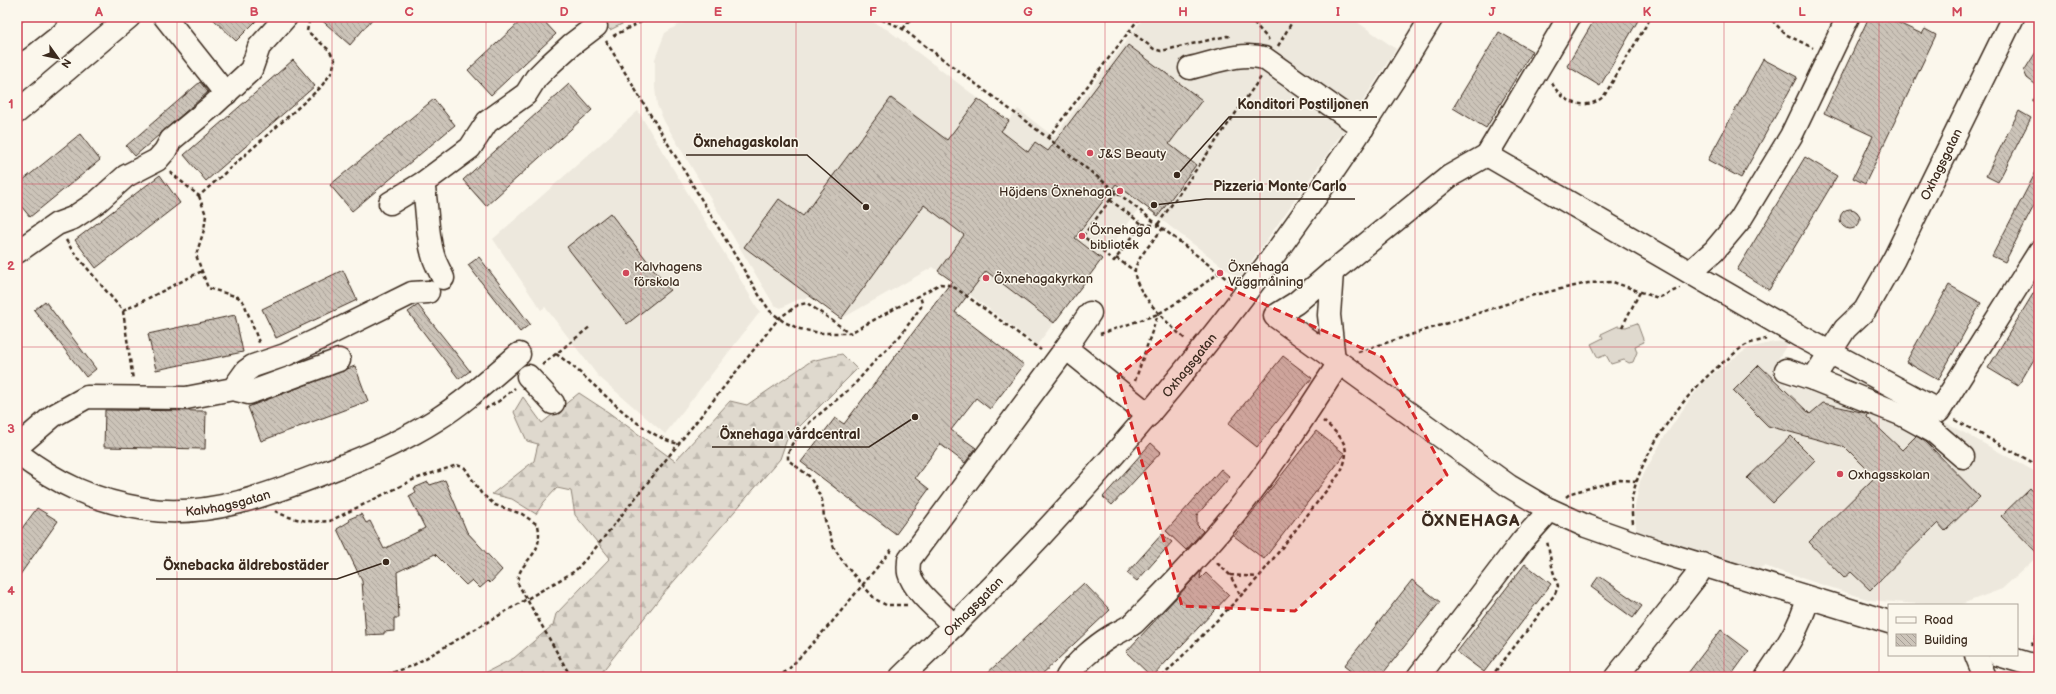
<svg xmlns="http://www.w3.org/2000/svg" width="2056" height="694" font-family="'Balsamiq Sans',sans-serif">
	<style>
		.built { fill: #ede8dd }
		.forest { fill: url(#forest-firs); stroke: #8d8276 }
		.park { fill: #dfd9ce; stroke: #8d8276 }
		.building { fill: url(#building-back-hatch); stroke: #3b2a1e }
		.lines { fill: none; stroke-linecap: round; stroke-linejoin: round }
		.minor-casing { stroke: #3b2a1e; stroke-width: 25 }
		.path { stroke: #3b2a1e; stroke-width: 2.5; stroke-dasharray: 4 3; stroke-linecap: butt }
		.minor { stroke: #fbf7ec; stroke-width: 22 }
		.marked { fill: #d62828; fill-opacity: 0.2; stroke: #d62828; stroke-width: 3; stroke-dasharray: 8 5; stroke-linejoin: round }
		.grid { fill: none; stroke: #d1495b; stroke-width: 1; stroke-opacity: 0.55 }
		.poi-dot { fill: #d1495b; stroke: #fbf7ec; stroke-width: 1.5 }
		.labels { text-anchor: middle; stroke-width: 3; stroke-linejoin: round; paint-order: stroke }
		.poi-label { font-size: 13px; fill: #3b2a1e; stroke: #fbf7ec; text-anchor: start }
		.street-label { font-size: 13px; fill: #3b2a1e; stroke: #fbf7ec }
		.district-label { font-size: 17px; font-weight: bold; letter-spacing: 1px; fill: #3b2a1e; stroke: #fbf7ec }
		.leader { fill: none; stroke: #3b2a1e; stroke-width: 1.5 }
		.callout-dot { fill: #3b2a1e; stroke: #fbf7ec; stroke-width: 1.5 }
		.callout-label { font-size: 14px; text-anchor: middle; font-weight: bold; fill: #3b2a1e; stroke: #fbf7ec; stroke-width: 3; stroke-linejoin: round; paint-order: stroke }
		.neatline { fill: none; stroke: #d1495b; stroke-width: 1.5 }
		.grid-label { font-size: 13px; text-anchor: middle; font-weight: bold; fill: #d1495b }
	</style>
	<defs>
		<pattern id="forest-firs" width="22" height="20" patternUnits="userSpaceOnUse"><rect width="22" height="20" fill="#dfd9ce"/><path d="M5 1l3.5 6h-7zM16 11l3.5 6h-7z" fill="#c0bab0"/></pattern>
		<pattern id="building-back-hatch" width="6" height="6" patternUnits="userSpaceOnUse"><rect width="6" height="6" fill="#ccc4b9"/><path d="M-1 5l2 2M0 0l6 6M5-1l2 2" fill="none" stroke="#a79f96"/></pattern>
	</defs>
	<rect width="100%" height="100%" fill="#fbf7ec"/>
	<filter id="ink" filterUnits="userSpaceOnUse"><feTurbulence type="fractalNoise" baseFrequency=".025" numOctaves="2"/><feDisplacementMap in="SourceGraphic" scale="8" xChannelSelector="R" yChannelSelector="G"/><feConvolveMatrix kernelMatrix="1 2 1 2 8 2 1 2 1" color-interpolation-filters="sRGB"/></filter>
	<g filter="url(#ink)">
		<path class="built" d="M700 17H863L888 30 1008 121 1018 109 1054 137 1144 17H1350L1396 49 1347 126 1239 279 1142 205 1037 345 933 267 841 319 811 297 796 300 781 308 774 305 664 121 657 105 655 88V59L665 33 678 25Z
			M638 111 760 312 665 434 598 376 545 307 541 310 493 239Z
			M1789 341 1776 363 1779 376 1787 386 1801 389 1820 388 1886 411 1895 395 2034 471 2039 476V555L2002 589 1959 605H1930L1870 600 1764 566 1753 572 1637 533 1634 512 1640 481 1663 439 1688 402 1704 381 1731 360 1749 348 1774 342Z"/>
		<path class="forest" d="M598 17H636L610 30Z
			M842 354 857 369 787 439 780 459 662 595 598 677H477L514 658 553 625 556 614 610 558 575 515 571 491 557 488 544 502 536 514 512 499 492 494 534 461 538 444 527 441 514 412 523 397 542 423 579 393 608 412 675 461 730 401 747 405 811 361Z"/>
		<path class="park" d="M1637 323 1644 342 1635 346 1637 352 1633 362 1629 363 1624 360 1611 364 1606 355 1598 358 1591 344 1603 338 1601 334 1618 326 1626 327Z"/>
		<path class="building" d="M211 17H260L236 41Z
			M318 17H374L350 45Z
			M525 17H540L556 34 491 95 468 70Z
			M1596 17H1640L1600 86 1567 66Z
			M1869 17H1886L1922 34 1925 29 1936 35 1865 184 1853 178 1873 136 1824 113Z
			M1499 32 1532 51 1486 128 1453 108Z
			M1128 45 1202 100 1169 144 1196 165 1158 216 1116 184 1075 238 1102 259 1054 323 986 271 955 312 1024 365 990 409 976 398 951 430 976 448 965 463 940 444 915 478 929 489 896 534 801 462 835 418 844 424 952 281 938 271 964 235 924 205 841 319 744 247 779 199 803 216 891 98 947 140 978 99 1009 121 1001 131 1028 152 1035 142 1048 151Z
			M2039 47V87L2027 78 2024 71Z
			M1763 59 1797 77 1741 178 1708 160Z
			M293 60 315 86 206 181 184 155Z
			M200 82 208 92 135 156 126 146Z
			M569 84 592 110 486 206 463 180Z
			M434 99 455 125 352 211 330 185Z
			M2019 111 2031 118 1998 182 1986 176Z
			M80 134 100 160 30 217 17 201V185Z
			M1805 157 1837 176 1769 290 1737 270Z
			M2039 166V196L2005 262 1992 256Z
			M160 175 180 203 96 268 75 240Z
			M1840 219a10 10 0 1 1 20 0a10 10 0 1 1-20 0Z
			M610 213 670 290 627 324 567 247Z
			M479 257 530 324 520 332 468 265Z
			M343 270 357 300 276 338 262 309Z
			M2039 284V351L2018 386 1988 368Z
			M1949 285 1981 303 1938 380 1906 362Z
			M45 301 96 369 86 377 34 310Z
			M418 305 470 371 459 379 408 312Z
			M235 315 243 352 156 370 148 334Z
			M1283 356 1312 378 1257 447 1228 424Z
			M1759 365 1810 414 1823 403 1861 412 1868 414 1867 417 1902 450 1916 436 1926 442 1980 497 1945 531 1938 523 1870 590 1851 572 1844 578 1809 542 1875 477 1845 447 1768 426 1733 391Z
			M355 366 368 401 261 441 248 407Z
			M105 410 206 411 205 449 104 447Z
			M1316 431 1345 454 1264 559 1234 536Z
			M1791 436 1815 460 1773 503 1747 478Z
			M1151 443 1161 452 1112 505 1103 497Z
			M1221 469 1230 477 1197 515V525L1203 531 1186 550 1166 531Z
			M445 480 467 532 502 570 490 583 488 581 480 588 472 580 466 585 435 554 397 572 399 618H394V631L384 632V634L366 635 362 581 337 529 350 521 349 519 361 514 366 523 370 521 384 549 425 528 409 496 416 492 414 488 428 482 430 485Z
			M2030 488 2039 498V555L2001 516Z
			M37 508 58 521 17 579V535Z
			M1162 534 1172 542 1137 581 1127 573Z
			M1525 564 1551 584 1484 672 1457 652Z
			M1201 571 1200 579 1206 573 1229 595 1152 677 1126 652Z
			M1599 576 1642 606 1633 618 1591 587Z
			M1412 580 1440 602 1380 677H1358L1344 666Z
			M1084 583 1110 610 1039 677H983Z
			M1721 630 1749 651 1730 677H1685Z"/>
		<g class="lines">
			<defs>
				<g id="minor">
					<path d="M165 17 226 94"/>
					<path d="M1569 17 1487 155 1450 176 1332 272 1296 303 1275 316 1509 486 1546 508 1586 526 1657 551 1889 622"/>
					<path d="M17 40 46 17"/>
					<path d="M1190 68C1213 63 1241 51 1264 58L1363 128"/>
					<path d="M17 112 129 17"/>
					<path d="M1487 155 1798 335 1939 411 2039 252"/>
					<path d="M390 203 423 183"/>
					<path d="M17 252 57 224 73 218 97 202 126 176 157 160 165 151 171 140 211 107 251 70 259 47 286 17"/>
					<path d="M1332 272 1329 315 1334 360"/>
					<path d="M1690 272 1714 251 1740 220 1791 136 1848 17"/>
					<path d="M443 278C440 271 435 263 433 255 426 232 428 207 423 183L470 148 487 122 526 94 536 78 548 66 571 45 596 26"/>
					<path d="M1066 348 1090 313"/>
					<path d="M1786 370 1813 379"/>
					<path d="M528 376 553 403"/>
					<path d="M233 389 249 393 339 360"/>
					<path d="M17 447 53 416 87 397 186 398 233 389 246 371 253 366 285 355 317 340 412 293 428 292"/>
					<path id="s1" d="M17 453C58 484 94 501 145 509 208 519 273 493 329 471 366 457 403 441 436 420 466 401 492 377 519 354"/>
					<path id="s2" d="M1963 457 1934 432 1903 415 1813 379 1845 329 1865 310 1894 259 2013 17"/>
					<path d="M954 626C941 612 914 592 909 573 908 569 909 564 909 560L1066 348 1149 415"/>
					<path d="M1976 655 1985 677"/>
					<path d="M1999 655 2039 667"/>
					<path id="s3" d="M901 677C1106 482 1287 260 1432 17"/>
					<path d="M1067 677C1075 663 1097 645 1110 637 1118 632 1126 629 1134 623 1169 588 1203 552 1235 513 1273 466 1306 414 1339 363"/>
					<path d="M1418 677 1522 541 1550 510"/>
					<path d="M1616 677 1673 606 1698 574 1702 564"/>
					<path d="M1766 677C1784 651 1800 628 1808 598"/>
				</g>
			</defs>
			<use href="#minor" class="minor-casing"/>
			<path class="path" d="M875 17 900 27 1048 138 1228 280
				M1249 17 1269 40
				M1766 17 1771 19 1785 34 1813 48
				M903 29 912 17
				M1129 30 1154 49 1161 51 1227 36 1232 37
				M613 36 651 17
				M606 41 759 295 770 311 784 322 800 329 820 333H850L940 284 949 285 957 289 1041 350
				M1278 46 1295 17
				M1552 83C1562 103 1587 112 1604 96L1651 17
				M2033 101 2039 95
				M1048 138 1140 17
				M170 172 199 196 320 88 332 72 335 60 329 50 307 31 310 17
				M199 196 206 215 204 230 196 255 208 288 238 297 244 303 260 345
				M1110 200 1142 224 1114 261 1083 236Z
				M1110 200 1116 192
				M1142 224 1161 226
				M1158 224 1261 77
				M1163 228C1156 238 1140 254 1136 266 1127 287 1172 327 1186 340
				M66 240 72 250 123 311 202 271
				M1116 258 1135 271
				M123 311 133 380
				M1622 327 1640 292
				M1100 334 1158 314 1183 299 1219 273
				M1358 352 1534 295 1588 283 1613 282 1658 298 1680 288
				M556 354C593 378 636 435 679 444
				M542 365 591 326
				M1135 381 1158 314
				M485 409 499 401 515 388
				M1955 420 2039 466
				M1566 497 1571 493 1620 480 1638 481
				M275 511C292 520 311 523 330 521L415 479 457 465 465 468 481 493 495 505 522 514 538 525C544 558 521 557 517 582L571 677
				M1633 523C1632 515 1631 506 1632 498 1642 449 1689 387 1729 358 1734 354 1740 348 1746 345 1752 342 1760 341 1766 339
				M1217 563 1230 575 1240 595
				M1230 575 1258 577
				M907 605H886L875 599 846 566 834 548 824 517 822 500 815 486 809 476 788 460V454L792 444 810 422 853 386 880 355 900 336 921 307 922 303 920 296
				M2031 645 2039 631
				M380 677 412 666 575 571 593 551 779 318 798 305 807 303 850 333
				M777 677 787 671 832 622 893 548
				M1162 677 1259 577 1340 473C1353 448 1343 437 1323 421
				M1491 677 1555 594 1558 586 1553 571 1547 541"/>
			<use href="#minor" class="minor"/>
		</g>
	</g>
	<path class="marked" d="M1226 287 1382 357 1447 475 1295 611 1182 606 1118 376Z"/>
	<path class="grid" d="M177 17V677M332 17V677M486 17V677M641 17V677M796 17V677M951 17V677M1105 17V677M1260 17V677M1415 17V677M1570 17V677M1724 17V677M1879 17V677M17 184H2039M17 347H2039M17 510H2039"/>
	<g class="poi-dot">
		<circle cx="1090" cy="153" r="4"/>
		<circle cx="1120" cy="191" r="4"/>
		<circle cx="1082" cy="236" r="4"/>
		<circle cx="626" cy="273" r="4"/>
		<circle cx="1220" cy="273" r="4"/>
		<circle cx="986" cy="278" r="4"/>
		<circle cx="1840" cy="474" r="4"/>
	</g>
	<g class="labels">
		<g class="poi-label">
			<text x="1098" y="158">J&amp;S Beauty</text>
			<text x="1112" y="196" text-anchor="end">Höjdens Öxnehaga</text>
			<text x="1090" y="234">Öxnehaga<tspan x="1090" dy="15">bibliotek</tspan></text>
			<text x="634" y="271">Kalvhagens<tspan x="634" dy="15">förskola</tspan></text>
			<text x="1228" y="271">Öxnehaga<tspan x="1228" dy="15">Väggmålning</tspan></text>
			<text x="994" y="283">Öxnehagakyrkan</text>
			<text x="1848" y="479">Oxhagsskolan</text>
		</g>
		<g class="street-label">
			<text dy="5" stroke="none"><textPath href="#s2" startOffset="422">Oxhagsgatan</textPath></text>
			<text dy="5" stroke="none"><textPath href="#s3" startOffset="425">Oxhagsgatan</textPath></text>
			<text dy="5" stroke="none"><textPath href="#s1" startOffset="225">Kalvhagsgatan</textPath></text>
			<text dy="5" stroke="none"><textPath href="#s3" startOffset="101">Oxhagsgatan</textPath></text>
		</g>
		<g class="district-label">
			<text x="1471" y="526">ÖXNEHAGA</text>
		</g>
	</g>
	<path class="leader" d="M1177 175L1229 117H1377M866 207L807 155H686M1154 205L1206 199H1355M915 417L869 447H712M386 562L337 579H156"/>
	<g class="callout-dot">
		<circle cx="1177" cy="175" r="4"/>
		<circle cx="866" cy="207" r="4"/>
		<circle cx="1154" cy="205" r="4"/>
		<circle cx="915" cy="417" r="4"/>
		<circle cx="386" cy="562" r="4"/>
	</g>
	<g class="callout-label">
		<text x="1303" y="109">Konditori Postiljonen</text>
		<text x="746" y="147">Öxnehagaskolan</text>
		<text x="1280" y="191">Pizzeria Monte Carlo</text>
		<text x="790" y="439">Öxnehaga vårdcentral</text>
		<text x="246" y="570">Öxnebacka äldrebostäder</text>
	</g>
	<rect width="2056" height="694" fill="none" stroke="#fbf7ec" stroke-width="44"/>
	<rect x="1888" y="604" width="130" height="52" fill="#fbf7ec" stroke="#aea59a"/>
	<rect x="1896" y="617" width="20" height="6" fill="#fbf7ec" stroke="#aea59a"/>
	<text x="1924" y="624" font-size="12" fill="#3b2a1e">Road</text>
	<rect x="1896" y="634" width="20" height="12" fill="url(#building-back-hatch)" stroke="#aea59a"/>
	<text x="1924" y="644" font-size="12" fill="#3b2a1e">Building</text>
	<g transform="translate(58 58) rotate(123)" stroke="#fbf7ec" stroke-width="3" paint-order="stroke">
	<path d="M0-3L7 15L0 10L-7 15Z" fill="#3b2a1e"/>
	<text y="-6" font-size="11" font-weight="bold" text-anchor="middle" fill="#3b2a1e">N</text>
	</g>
	<rect x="22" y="22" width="2012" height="650" class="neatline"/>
	<g class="grid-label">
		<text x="99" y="16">A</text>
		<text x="254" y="16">B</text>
		<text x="409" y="16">C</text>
		<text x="564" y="16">D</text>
		<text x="718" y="16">E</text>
		<text x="873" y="16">F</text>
		<text x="1028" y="16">G</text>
		<text x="1183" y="16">H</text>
		<text x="1338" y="16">I</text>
		<text x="1492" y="16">J</text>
		<text x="1647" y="16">K</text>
		<text x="1802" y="16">L</text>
		<text x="1957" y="16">M</text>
		<text x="11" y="108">1</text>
		<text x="11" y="270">2</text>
		<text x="11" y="433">3</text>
		<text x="11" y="595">4</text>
	</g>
</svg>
